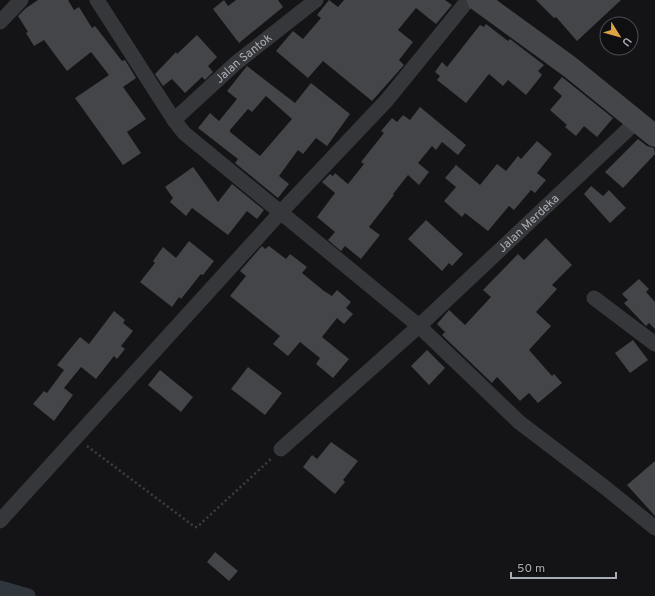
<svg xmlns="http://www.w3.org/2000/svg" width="655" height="596" font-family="Overpass,sans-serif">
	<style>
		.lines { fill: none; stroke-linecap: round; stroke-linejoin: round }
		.canal { stroke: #2f373d; stroke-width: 15 }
		.building { fill: #434549; fill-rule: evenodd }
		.path { stroke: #3c3e41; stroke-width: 2.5; stroke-dasharray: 2 3; stroke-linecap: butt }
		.street { stroke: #36373a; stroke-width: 15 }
		.secondary { stroke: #44464a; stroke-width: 22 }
		.labels { text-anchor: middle; stroke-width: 4; stroke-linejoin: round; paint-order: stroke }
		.street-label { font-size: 12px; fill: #a8acb5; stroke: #0f0f11 }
	</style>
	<rect width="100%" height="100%" fill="#141416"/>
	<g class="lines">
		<path class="canal" d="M0 588 28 596"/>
	</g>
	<path class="building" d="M38 0H68L74 10 79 7 92 28 95 26 122 61 125 60 136 78 123 87 146 119 127 132 141 153 123 165 75 98 109 75 91 52 67 71 44 40 34 46 26 33 28 32 18 16 26 8Z
		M224 0 228 6 236 0H278L283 7 239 43 213 9Z
		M329 0 338 7 344 0H445L452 5 436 24 416 8 398 30 413 42 399 60 404 65 372 101 323 61 308 78 276 51 293 31 303 39 321 18 317 15Z
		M536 0H621L577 41 556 17 554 18Z
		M486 24 508 41 510 39 544 65 538 71 542 75 526 95 508 80 503 86 489 74 466 103 437 80 440 76 435 72 442 62 447 67 480 25 484 27Z
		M197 35 217 57 208 66 213 72 205 80 202 77 185 93 172 79 163 86 155 74 176 52 177 54Z
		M247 66 295 103 311 83 350 114 327 146 316 138 303 154 298 150 279 176 289 184 278 198 235 163 238 159 198 128 210 113 219 121 237 99 227 91ZM266 96 292 119 260 156 230 132V130L248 109 252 112Z
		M562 77 613 118 597 137 584 126 576 136 565 127 567 125 550 110 562 96 553 88Z
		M420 107 466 145 458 155 442 142 436 150 432 146 418 163 429 172 419 185 408 175 393 194 394 195 369 227 380 235 361 259 345 246 341 251 328 240 335 232 317 217 335 193 322 182 330 174 333 176 335 173 348 184 364 164 361 162 384 133 381 131 392 118 397 122 403 115 410 120Z
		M638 139 647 146 654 148 655 154 623 188 605 172Z
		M537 141 552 154 537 173 546 180 535 193 531 190 514 210 509 206 488 231 465 213 462 217 444 201 456 187 445 178 456 165 480 185 497 164 506 171 518 156 521 159Z
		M193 167 218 202 232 184 264 210 257 219 247 211 228 235 192 208 186 216 170 202 173 198 165 187Z
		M591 186 603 196 609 190 626 208 610 223 584 194Z
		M426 220 463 254 452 266 449 263 442 271 408 239Z
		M546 238 572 265 552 285 557 289 536 312 551 326 529 350 552 376 554 374 562 383 538 403 529 393 520 401 497 377 492 383 442 335 445 332 437 324 449 310 465 325 491 297 483 290 518 254 524 260Z
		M189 241 214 261 203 275 201 274 181 299 179 297 172 307 140 282 155 263 153 261 163 247 176 258Z
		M262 246 265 249 269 246 286 259 290 254 307 267 302 273 324 291 332 296 337 290 351 302 346 308 353 314 344 324 337 318 322 337 349 359 333 378 316 364 320 358 300 342 288 356 273 344 280 336 230 296 246 276 240 271Z
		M639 279 649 289 646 292 655 302V329L649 323 646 326 644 324 624 303 628 300 622 294Z
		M114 311 125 320 123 323 133 331 121 346 125 349 117 359 114 356 96 379 81 367 64 388 73 395 54 421 33 404 44 391 47 393 64 370 57 365 80 337 89 344Z
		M633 340 648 360 630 373 615 353Z
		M427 350 445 368 429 385 411 366Z
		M248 367 282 393 265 415 231 389Z
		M160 370 193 397 181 412 148 385Z
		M331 442 358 461 343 480 345 482 335 494 303 467 312 455 317 459Z
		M655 461V516L627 485Z
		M215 552 238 571 229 581 207 562Z"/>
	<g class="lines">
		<path class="path" d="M87 446 195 527H197L272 458"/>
		<g class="street">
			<path d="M97 0 174 120 184 133 419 326 519 422 607 489 655 528"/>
			<path d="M0 22 21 0"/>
			<path id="s1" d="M174 120 236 63 316 0"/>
			<path d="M594 298 655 344"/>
			<path id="s2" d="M281 449 419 326 637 121"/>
			<path d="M0 521 280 213 387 100 468 0"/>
		</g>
		<path class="secondary" d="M478 0 570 67 655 136"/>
	</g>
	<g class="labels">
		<g class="street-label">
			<text dy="4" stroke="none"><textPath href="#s1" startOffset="93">Jalan Santok</textPath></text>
			<text dy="4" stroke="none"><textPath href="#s2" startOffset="335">Jalan Merdeka</textPath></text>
		</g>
	</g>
	<g transform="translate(619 36) rotate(127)"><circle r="19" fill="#0f0f11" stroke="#4c4e53"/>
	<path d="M0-3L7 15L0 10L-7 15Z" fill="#dda345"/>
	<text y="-6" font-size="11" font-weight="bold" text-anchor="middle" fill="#a8acb5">U</text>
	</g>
	<path d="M511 572v6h105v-6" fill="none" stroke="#a8acb5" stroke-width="2"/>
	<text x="517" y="572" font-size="12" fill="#a8acb5" stroke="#0f0f11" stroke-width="3" paint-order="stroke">50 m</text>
</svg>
